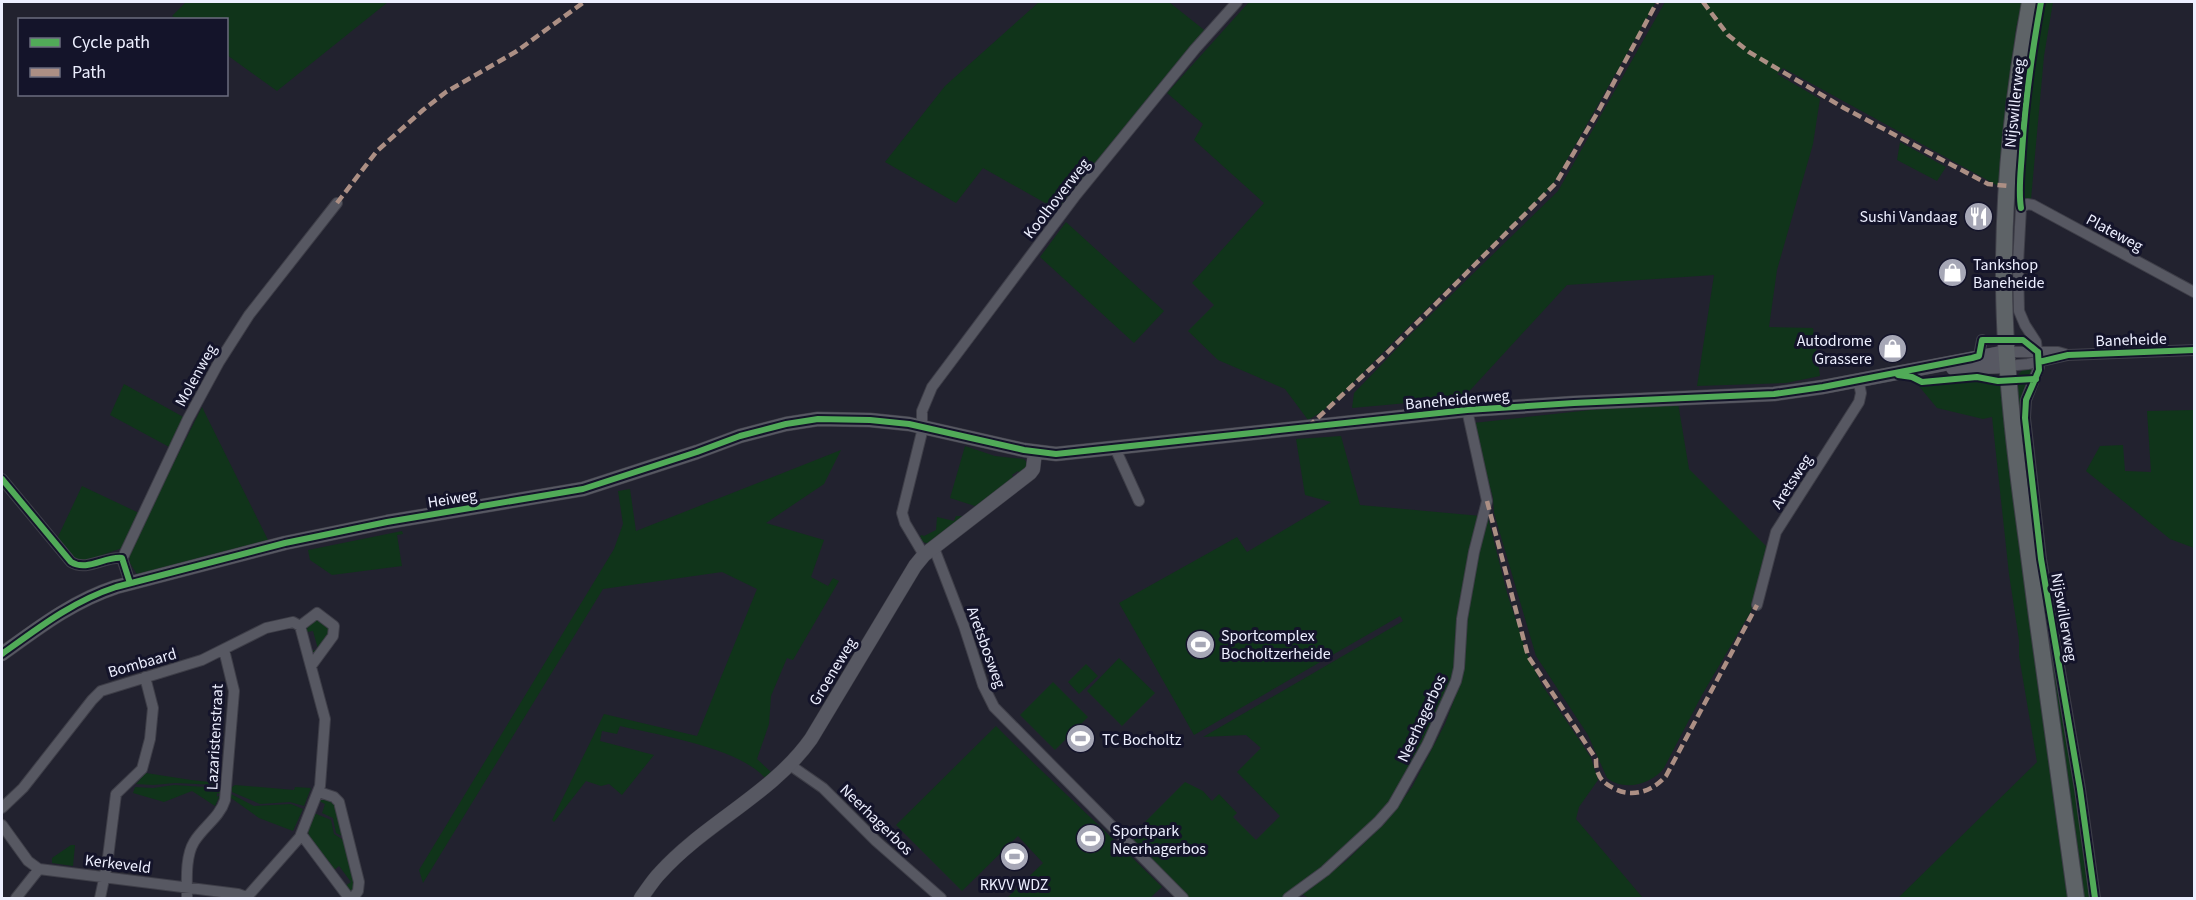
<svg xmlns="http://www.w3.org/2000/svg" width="2196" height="900" font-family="'Source Sans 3',sans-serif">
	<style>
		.green { fill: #10341a }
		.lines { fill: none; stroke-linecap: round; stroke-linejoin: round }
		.minor-casing { stroke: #3e3e48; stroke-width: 12 }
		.tertiary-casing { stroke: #3e3e48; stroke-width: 15 }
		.primary-casing { stroke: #3e3e48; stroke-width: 18 }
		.minor { stroke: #575862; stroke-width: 10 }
		.tertiary { stroke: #575862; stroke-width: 14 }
		.primary { stroke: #5e6367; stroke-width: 16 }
		.quiet { stroke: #ac8f84; stroke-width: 4.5; stroke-dasharray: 9 4.5; stroke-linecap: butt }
		.cycleway-casing { stroke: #14142a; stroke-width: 10 }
		.cycleway { stroke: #51ab58; stroke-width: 6 }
		.labels { text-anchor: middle; stroke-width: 6; stroke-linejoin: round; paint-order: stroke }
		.street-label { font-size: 16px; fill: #edefff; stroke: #14142a }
		.poi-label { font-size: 16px; fill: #edefff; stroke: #14142a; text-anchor: start }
	</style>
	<rect width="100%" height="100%" fill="#22222f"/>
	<path class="green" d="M186 2H388L277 91 227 55 226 20 177 19 172 16Z
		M1039 2H1169L1208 33 1061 212 983 168 956 203 885 162 945 86Z
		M1249 2H1656L1552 186 1402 333 1339 397 1323 411 1308 420 1285 389 1218 360 1188 331 1214 305 1192 283 1264 203 1194 140 1203 124 1167 93Z
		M1665 2H2023L2016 28 2000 187 1783 68 1777 74 1820 99 1813 144 1777 270 1769 327 1813 328 1820 376 1786 383 1697 386 1714 275 1567 285 1463 398 1352 408 1354 393 1410 335 1558 191Z
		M2034 2H2053L2044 56 2031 199H2024L2013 196 2016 129Z
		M1900 142 1946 167 1937 181 1897 160Z
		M1066 222 1164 311 1134 343 1040 257Z
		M2030 367 2035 372 2022 403 2093 898H2083L2038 587 2015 383C2018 374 2021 369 2030 367Z
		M1983 380 2001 383 2071 898H1898L2037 762 2019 656V640L2009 574 1992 417 1983 419 1937 408 1918 385Z
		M124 384 187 419 171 448 110 415Z
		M1678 403 1689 469 1767 547 1751 611 1702 695 1664 768C1652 784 1624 792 1607 778L1588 735 1536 656 1494 513 1493 498 1473 423 1627 406Z
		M202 407 269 542 138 576 130 563V555L152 506Z
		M2194 410V548L2170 539 2086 471 2100 446 2123 445 2125 471 2151 472 2147 411Z
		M1341 436 1360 505 1481 516 1461 596 1454 680 1394 800 1299 888 1282 898H1188L1130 837 1185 782 1203 791 1212 801 1219 794 1237 813 1233 817 1256 840 1280 816 1237 772 1261 748 1246 735 1203 737 1403 621 1400 616 1194 735 1119 603 1237 537 1247 552 1331 502 1305 495 1296 439Z
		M965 446 995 456 1024 459 1027 463 1028 469 1021 475 1018 471 1012 475 1014 478 978 507 950 498Z
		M841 450 824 484 766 523 824 540 811 577 828 586 833 578 839 581 793 660 787 658 771 696 769 724 757 759 771 772 765 778C739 748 659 735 620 726L617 734 602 731 600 741 654 755 622 795 609 784 601 786 586 781 554 822 552 820 604 714 697 736 757 589 722 572 603 589 423 883 419 870 614 549 623 524 618 491 630 489 636 531Z
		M82 486 139 513 125 547 79 563 56 541Z
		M956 516H966L929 544 923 542 920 536 922 535 924 536 936 530 937 517 954 521Z
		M1488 518 1507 593 1527 654 1542 685 1582 744 1591 758 1598 780 1579 807 1576 819 1643 898H1309L1302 894 1346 861 1385 823 1412 787 1445 724 1461 681 1465 657 1466 601Z
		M402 531 403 534 397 535 402 566 332 575 310 560 308 550Z
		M319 618 331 631 315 653 312 651 318 649 313 631 307 632C306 623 313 621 319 618Z
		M1119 658 1155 693 1122 726 1087 691Z
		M1086 664 1098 676 1079 694 1068 682Z
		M1053 682 1088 717 1055 750 1020 715Z
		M996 726C1050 780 1107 832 1162 887L1150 898H1007L1043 863 1018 836 962 891 896 825Z
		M146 773 191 780 219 783 218 785 175 783 153 785 136 784Z
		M174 785 221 788 220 794 217 793V797L220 795 215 806 192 791 164 802 133 793 135 787 153 788Z
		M235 785 294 790 295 787 311 788 304 806 290 802 260 804 232 792V787Z
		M231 794 254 806 291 804 303 809 293 831 259 818 231 798Z
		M322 797 335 803 344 837 336 833 333 818 322 813 325 804 319 801Z
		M314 813 331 820 334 834 345 841 355 882V888L351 892 345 886 351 882 339 866 334 870 309 836 308 831Z
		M71 845H75L73 866 52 863V858Z"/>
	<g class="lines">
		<defs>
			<path id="minor" d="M2007 352H2058L2065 354
				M1979 356 1982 340
				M2007 366 2028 364 2068 355 2194 350
				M1115 448 1139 501
				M2 479 71 562C87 572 105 556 122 558
				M934 548 964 626 983 685 994 707 1183 898
				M924 555 905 523 902 513 922 432V411L932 387 1076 195 1195 49 1237 2
				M130 583 122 558 124 555 188 419 219 362 249 315 337 203
				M1757 605 1776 532 1859 402 1861 393 1858 379
				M300 626 317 613 334 626 333 636 311 666
				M790 765 823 788 876 841 941 898
				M319 792 334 797 339 802 359 882 358 891 353 898
				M2 808 23 788 92 700 101 691 202 660 266 628 293 622 300 626
				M2 825 28 861 39 869 238 894 249 898
				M301 834 349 898
				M247 897 300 837 320 786 325 719 300 626
				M16 898 39 869
				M100 898 107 865 116 794 142 769 150 739 153 708 145 677
				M187 898C187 881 185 857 194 842 203 827 220 817 225 800L234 691 224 650
				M1288 898 1325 871 1378 822 1393 805 1427 745 1456 681 1459 668 1462 619 1474 552 1487 501 1467 410
				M2095 898 2080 789 2041 559 2025 418 2026 400 2039 367 2036 342 2025 325 2019 311 2018 264 2021 208 2027 204 2033 205 2194 292"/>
			<path id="tertiary" d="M1953 368 2007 366
				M2 654C38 628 73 601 116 587L285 543 387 522 583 489 697 452 740 436 786 424 818 419 870 420 909 424 1024 450 1056 454 1467 410 1574 403 1774 394 1823 387 2007 352
				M641 898C647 890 653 880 660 873 705 823 772 794 811 739L915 566 924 555 1030 473 1033 469 1035 452"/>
			<path id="primary" d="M2030 2C2013 95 2003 190 2004 286 2005 373 2016 461 2028 548 2043 665 2060 782 2076 898"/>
		</defs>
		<use href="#minor" class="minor-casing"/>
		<use href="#tertiary" class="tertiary-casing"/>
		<use href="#primary" class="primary-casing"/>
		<use href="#minor" class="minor"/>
		<use href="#tertiary" class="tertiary"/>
		<use href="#primary" class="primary"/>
		<path class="quiet" d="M1703 2 1728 35 1749 52 1844 108 1988 184 2008 186
			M337 203 377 151 423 110 446 92 517 51 584 2
			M1308 427 1385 355 1556 183 1599 110 1657 2
			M1487 501 1528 656 1596 759C1596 763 1596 769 1598 773 1601 781 1607 785 1615 789 1633 798 1653 791 1666 776L1757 605"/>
		<defs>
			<path id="cycleway" d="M2021 208C2018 190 2021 170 2022 152 2025 102 2032 52 2041 2
				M2038 352 2039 370 2026 400 2025 418 2041 559 2080 789 2095 898
				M2039 362 2068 355 2194 350
				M1898 375 1912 377 1922 382 1977 377 1998 381 2036 379
				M2 479 71 562C87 572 105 556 122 558L130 583
				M2 654C38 628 73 601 116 587L285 543 387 522 583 489 697 452 740 436 786 424 818 419 870 420 909 424 1024 450 1056 454 1467 410 1574 403 1774 394 1823 387 1972 358 1979 356 1982 340H2023L2038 352"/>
		</defs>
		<use href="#cycleway" class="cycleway-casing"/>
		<use href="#cycleway" class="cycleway"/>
	</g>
	<defs>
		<symbol id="restaurant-disc" viewBox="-11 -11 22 22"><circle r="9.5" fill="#a6a7b6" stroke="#14142a"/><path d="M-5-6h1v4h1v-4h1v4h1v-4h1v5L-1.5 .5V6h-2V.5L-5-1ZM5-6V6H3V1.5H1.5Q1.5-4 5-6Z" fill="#fff"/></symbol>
		<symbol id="shop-disc" viewBox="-11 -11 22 22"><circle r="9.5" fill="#a6a7b6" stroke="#14142a"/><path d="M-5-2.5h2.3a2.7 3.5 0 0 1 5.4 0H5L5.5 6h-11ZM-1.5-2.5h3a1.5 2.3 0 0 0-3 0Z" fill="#fff"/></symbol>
		<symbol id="stadium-disc" viewBox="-11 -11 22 22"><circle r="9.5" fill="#a6a7b6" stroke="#14142a"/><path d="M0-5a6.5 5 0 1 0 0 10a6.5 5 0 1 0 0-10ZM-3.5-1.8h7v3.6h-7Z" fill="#fff"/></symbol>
	</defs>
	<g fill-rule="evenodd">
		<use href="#restaurant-disc" x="1962" y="200" width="33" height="33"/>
		<use href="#shop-disc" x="1936" y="256" width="33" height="33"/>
		<use href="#shop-disc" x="1876" y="332" width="33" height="33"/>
		<use href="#stadium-disc" x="1184" y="628" width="33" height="33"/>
		<use href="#stadium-disc" x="1064" y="722" width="33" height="33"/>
		<use href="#stadium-disc" x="1074" y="822" width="33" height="33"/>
		<use href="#stadium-disc" x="998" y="840" width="33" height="33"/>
	</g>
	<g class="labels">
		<g class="street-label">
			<text transform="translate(2014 103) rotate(-84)" y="6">Nijswillerweg</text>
			<text transform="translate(1056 198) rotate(-52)" y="6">Koolhoverweg</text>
			<text transform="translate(2115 232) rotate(28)" y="6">Plateweg</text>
			<text transform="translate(2131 339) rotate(-2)" y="6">Baneheide</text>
			<text transform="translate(195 375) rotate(-61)" y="6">Molenweg</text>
			<text transform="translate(1457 399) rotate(-5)" y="6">Baneheiderweg</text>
			<text transform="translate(1791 481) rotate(-57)" y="6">Aretsweg</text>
			<text transform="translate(452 498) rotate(-9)" y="6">Heiweg</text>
			<text transform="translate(2065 617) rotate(80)" y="6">Nijswillerweg</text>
			<text transform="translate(987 647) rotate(70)" y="6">Aretsbosweg</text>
			<text transform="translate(142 662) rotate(-16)" y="6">Bombaard</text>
			<text transform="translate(832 671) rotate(-59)" y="6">Groeneweg</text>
			<text transform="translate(1421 718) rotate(-65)" y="6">Neerhagerbos</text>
			<text transform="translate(214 737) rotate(-87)" y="6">Lazaristenstraat</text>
			<text transform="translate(877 819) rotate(44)" y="6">Neerhagerbos</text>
			<text transform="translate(118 863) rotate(7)" y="6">Kerkeveld</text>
		</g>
		<g class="poi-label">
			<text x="1957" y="222" text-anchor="end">Sushi Vandaag</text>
			<text x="1973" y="270">Tankshop<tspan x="1973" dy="18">Baneheide</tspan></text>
			<text x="1872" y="346" text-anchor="end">Autodrome<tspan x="1872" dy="18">Grassere</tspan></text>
			<text x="1221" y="641">Sportcomplex<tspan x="1221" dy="18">Bocholtzerheide</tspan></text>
			<text x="1102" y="745">TC Bocholtz</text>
			<text x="1112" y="836">Sportpark<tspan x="1112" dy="18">Neerhagerbos</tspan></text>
			<text x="1014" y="890" text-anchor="middle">RKVV WDZ</text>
		</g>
	</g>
	<rect width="2196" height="900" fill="none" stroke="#edefff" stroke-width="6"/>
	<rect x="18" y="18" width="210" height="78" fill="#14142a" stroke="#6b6c7f" stroke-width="1.5"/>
	<rect x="30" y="38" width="30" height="9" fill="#51ab58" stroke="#6b6c7f" stroke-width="1.5"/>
	<text x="72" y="48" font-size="18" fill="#edefff">Cycle path</text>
	<rect x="30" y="68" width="30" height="9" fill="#ac8f84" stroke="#6b6c7f" stroke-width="1.5"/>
	<text x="72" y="78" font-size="18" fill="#edefff">Path</text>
</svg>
